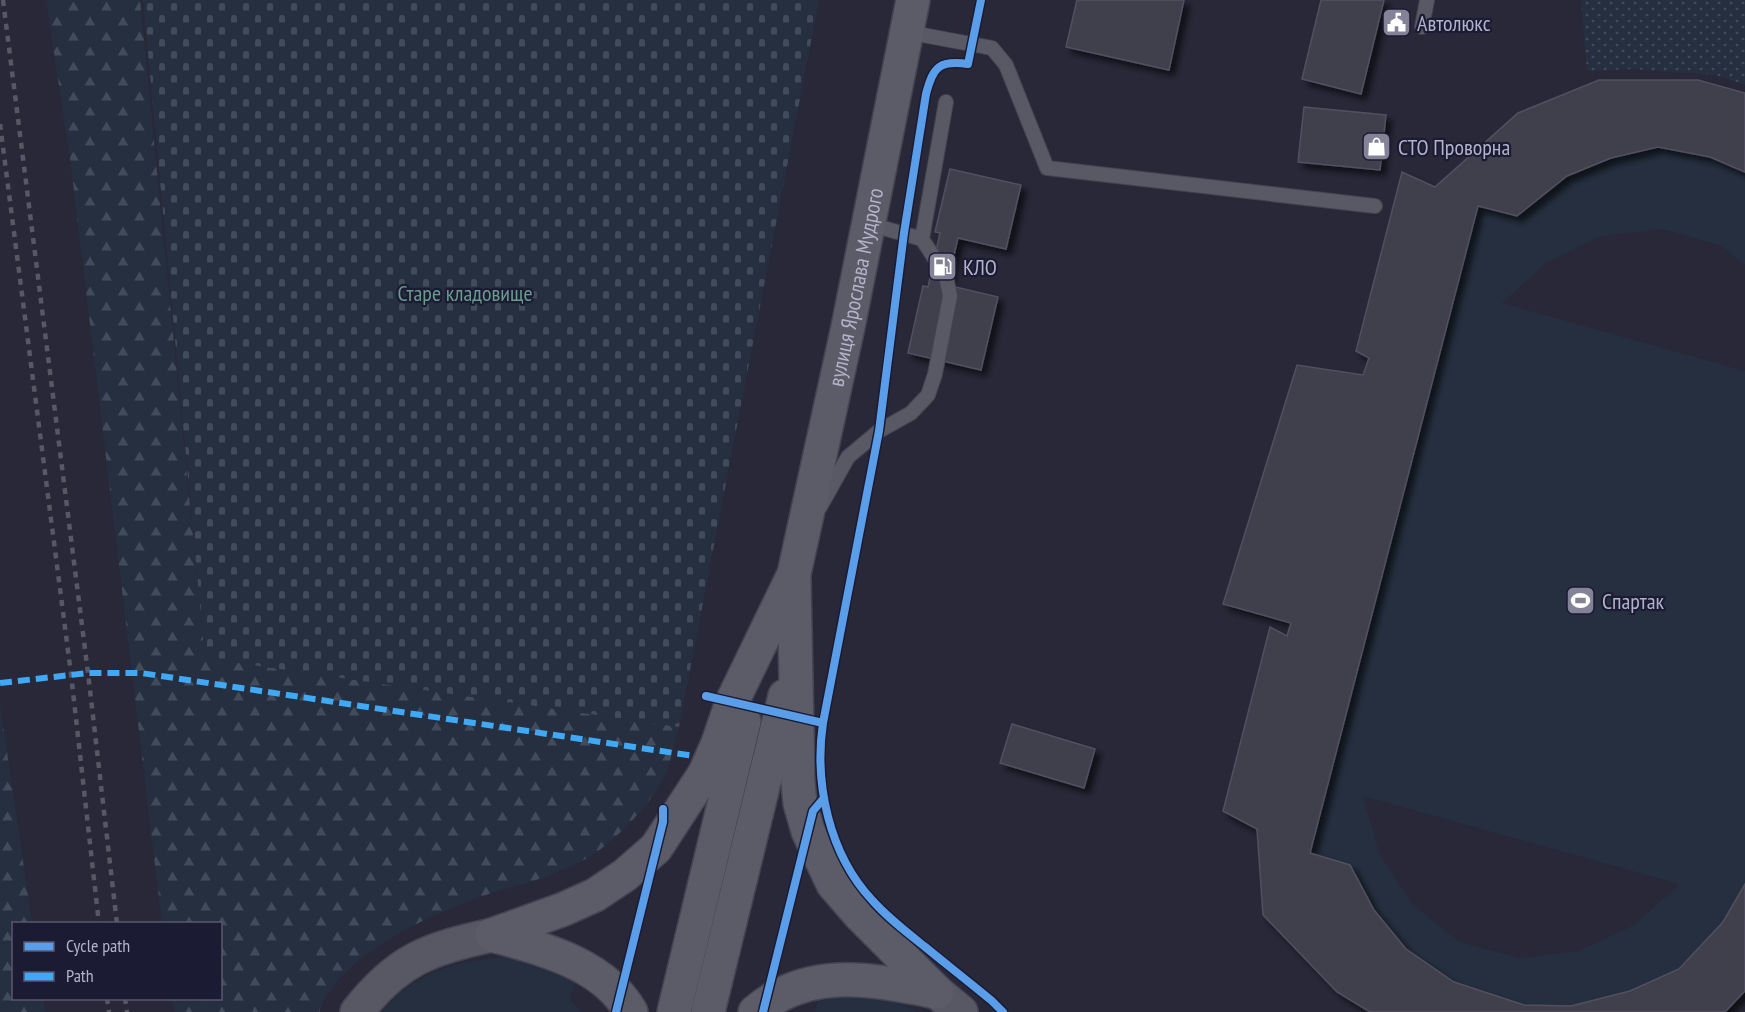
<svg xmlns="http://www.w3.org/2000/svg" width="1745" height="1012" font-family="'PT Sans Narrow',sans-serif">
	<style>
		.green { fill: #252f3f; fill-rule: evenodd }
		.forest { fill: url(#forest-firs) }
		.cemetery { fill: url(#cemetery-stones) }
		.park { fill: url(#park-dots) }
		.building { fill: #403f4e; stroke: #515060; stroke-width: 1.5; filter: url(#shadow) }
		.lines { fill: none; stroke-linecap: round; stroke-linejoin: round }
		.service-casing { stroke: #444350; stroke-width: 16 }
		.secondary-casing { stroke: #444352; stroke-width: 36 }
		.primary-casing { stroke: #444352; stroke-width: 36 }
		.service { stroke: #595966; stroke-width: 14 }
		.secondary { stroke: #585864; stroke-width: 33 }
		.primary { stroke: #5c5b68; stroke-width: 33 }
		.rail { stroke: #585764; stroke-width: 4.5; stroke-dasharray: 6 6; stroke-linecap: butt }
		.quiet { stroke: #3fa9f5; stroke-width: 6; stroke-dasharray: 12 6; stroke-linecap: butt }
		.cycleway-casing { stroke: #1c1b34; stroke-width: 11 }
		.cycleway { stroke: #5a9eea; stroke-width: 8 }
		.labels { text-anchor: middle; stroke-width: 4.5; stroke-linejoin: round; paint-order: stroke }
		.poi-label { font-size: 22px; fill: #b4b2ca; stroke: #1c1b34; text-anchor: start }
		.street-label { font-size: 22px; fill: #b4b2ca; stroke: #1c1b34 }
		.park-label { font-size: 22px; fill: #689c8c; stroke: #1c1b34 }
	</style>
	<defs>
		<pattern id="forest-firs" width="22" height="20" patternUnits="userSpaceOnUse" patternTransform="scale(1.5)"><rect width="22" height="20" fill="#252f3f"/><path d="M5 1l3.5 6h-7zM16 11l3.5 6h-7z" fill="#424b59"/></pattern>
		<pattern id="cemetery-stones" width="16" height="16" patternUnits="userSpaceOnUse" patternTransform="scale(1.5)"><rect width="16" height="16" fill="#252f3f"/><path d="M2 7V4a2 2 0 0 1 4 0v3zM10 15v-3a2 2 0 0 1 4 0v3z" fill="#424b59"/></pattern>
		<pattern id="park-dots" width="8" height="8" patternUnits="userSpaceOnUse" patternTransform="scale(1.5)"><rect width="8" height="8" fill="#252f3f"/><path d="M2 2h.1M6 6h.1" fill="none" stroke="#424b59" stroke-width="1.8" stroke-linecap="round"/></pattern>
		<filter id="shadow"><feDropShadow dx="5.5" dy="5.5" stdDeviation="3" flood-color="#0009"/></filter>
	</defs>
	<rect width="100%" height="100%" fill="#292839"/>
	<path class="green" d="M1658 147 1710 157 1745 172V265L1720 245 1662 229 1601 236 1546 263 1502 303 1745 371V884L1723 922 1679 969 1630 991 1571 1006 1524 1005 1454 982 1406 949 1374 910 1350 865 1310 853 1478 206 1567 176 1611 158ZM1363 796 1679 884V885L1634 925 1579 951 1519 958 1460 942 1412 904 1379 853Z
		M516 957 576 978 570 1000 582 1012H382C417 968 463 959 516 957Z
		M848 997C873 998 895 999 917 1012H815L818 999Z"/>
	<path class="forest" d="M46 0H140L205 658 679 727C674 743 671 764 663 779 648 808 609 848 580 862 564 869 546 877 530 882 515 887 500 890 486 895 431 914 340 954 319 1012H175L172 999 220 998V924L162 923 70 158Z
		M0 704 32 923 14 924V998L43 999 45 1012H0Z"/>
	<path class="cemetery" d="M143 0H819L679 727 205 658Z"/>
	<path class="park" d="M1581 0H1745V85L1716 75 1634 69 1587 71Z"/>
	<path class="building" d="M1077 0H1184L1169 70 1066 47Z
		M1321 0H1384L1361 94 1302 79Z
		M1599 80H1698L1745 93V172L1710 157 1658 147 1611 158 1567 176 1517 216 1478 206 1310 853 1350 865 1374 910 1406 949 1454 982 1524 1005 1571 1006 1630 991 1679 969 1723 922 1745 884V991L1725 1012H1370L1337 992 1263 915 1257 829 1223 811 1270 627 1287 636 1291 623 1223 604 1297 365 1363 375 1369 358 1356 351 1402 172 1435 187 1518 113Z
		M1304 107 1386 115 1380 170 1298 162Z
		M950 169 1021 185 1006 249 958 238 947 285 998 297 981 370 908 353 923 286 928 287 940 233 935 232Z
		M1012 724 1095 749 1084 788 1000 763Z"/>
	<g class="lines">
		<defs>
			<path id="service" d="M1422 27 1427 0
				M907 32 992 48 1006 65 1047 168 1375 206
				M922 239 946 102
				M820 507 848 457 879 431 911 413 928 395 935 374 950 296 946 276 922 239 869 224"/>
			<path id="secondary" d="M937 992 961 1012
				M357 1012C398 959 429 949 492 935"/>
			<g id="primary">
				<path d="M794 579 798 782 800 803 808 831 833 884 859 914 937 992"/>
				<path id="s1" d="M492 935 564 909 595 895 625 875 656 848 705 773 718 743 732 702 794 574 848 327 913 0"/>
				<path d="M492 935C542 949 603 963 631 1012"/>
				<path d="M674 1012 744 721"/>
				<path d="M708 1012 785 696"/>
				<path d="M755 1012C809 965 874 980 937 992"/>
			</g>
		</defs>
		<use href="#service" class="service-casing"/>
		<use href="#secondary" class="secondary-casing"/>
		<use href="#primary" class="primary-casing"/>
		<use href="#service" class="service"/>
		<use href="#secondary" class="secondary"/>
		<use href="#primary" class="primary"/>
		<path class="rail" d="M3 0 88 673 117 924
			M0 124 71 674 99 924
			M107 998 109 1012
			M125 998 127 1012"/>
		<path class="quiet" d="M0 683 88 673H141L694 756"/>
		<defs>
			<path id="cycleway" d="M981 0 968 64C939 60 933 67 926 94L904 233 879 431 823 723C814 783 829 854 872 900 887 917 905 931 924 946 946 964 969 982 992 1001L1003 1012
				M706 696 823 723
				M616 1012 663 822V809
				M763 1012 813 811 824 798"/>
		</defs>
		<use href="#cycleway" class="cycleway-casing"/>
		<use href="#cycleway" class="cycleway"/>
	</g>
	<defs>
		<symbol id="civic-square" viewBox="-11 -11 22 22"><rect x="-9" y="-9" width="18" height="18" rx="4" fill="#838297" stroke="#1c1b34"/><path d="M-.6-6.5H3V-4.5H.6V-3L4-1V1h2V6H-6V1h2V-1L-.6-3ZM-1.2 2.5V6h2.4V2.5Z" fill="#fff"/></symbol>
		<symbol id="shop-square" viewBox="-11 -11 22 22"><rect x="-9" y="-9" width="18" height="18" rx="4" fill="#838297" stroke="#1c1b34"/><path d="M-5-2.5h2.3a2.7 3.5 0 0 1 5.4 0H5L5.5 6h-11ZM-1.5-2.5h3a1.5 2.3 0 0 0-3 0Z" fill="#fff"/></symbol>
		<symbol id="fuel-square" viewBox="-11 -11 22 22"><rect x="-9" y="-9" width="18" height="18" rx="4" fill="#838297" stroke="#1c1b34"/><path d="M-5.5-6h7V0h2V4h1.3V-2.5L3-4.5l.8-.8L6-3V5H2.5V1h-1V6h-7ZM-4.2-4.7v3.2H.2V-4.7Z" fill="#fff"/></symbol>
		<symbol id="stadium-square" viewBox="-11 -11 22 22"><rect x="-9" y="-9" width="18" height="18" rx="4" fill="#838297" stroke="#1c1b34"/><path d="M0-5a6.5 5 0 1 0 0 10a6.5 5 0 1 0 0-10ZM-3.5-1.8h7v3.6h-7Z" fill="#fff"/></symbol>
	</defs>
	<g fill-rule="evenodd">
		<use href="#civic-square" x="1380" y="6" width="33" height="33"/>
		<use href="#shop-square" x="1360" y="130" width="33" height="33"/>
		<use href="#fuel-square" x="926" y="250" width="33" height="33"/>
		<use href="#stadium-square" x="1564" y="584" width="33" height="33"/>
	</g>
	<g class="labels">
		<g class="poi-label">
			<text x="1417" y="31">Автолюкс</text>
			<text x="1398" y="155">СТО Проворна</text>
			<text x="963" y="275">КЛО</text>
			<text x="1602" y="609">Спартак</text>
		</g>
		<g class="street-label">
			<text dy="8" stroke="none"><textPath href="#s1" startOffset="789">вулиця Ярослава Мудрого</textPath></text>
		</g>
		<g class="park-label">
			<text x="465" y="301">Старе кладовище</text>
		</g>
	</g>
	<rect x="12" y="922" width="210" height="78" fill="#1c1b34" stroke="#595770" stroke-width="1.5"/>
	<rect x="24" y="942" width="30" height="9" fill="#5a9eea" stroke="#595770" stroke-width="1.5"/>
	<text x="66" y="952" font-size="18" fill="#b4b2ca">Cycle path</text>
	<rect x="24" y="972" width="30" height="9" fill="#3fa9f5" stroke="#595770" stroke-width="1.5"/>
	<text x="66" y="982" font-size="18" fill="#b4b2ca">Path</text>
</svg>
